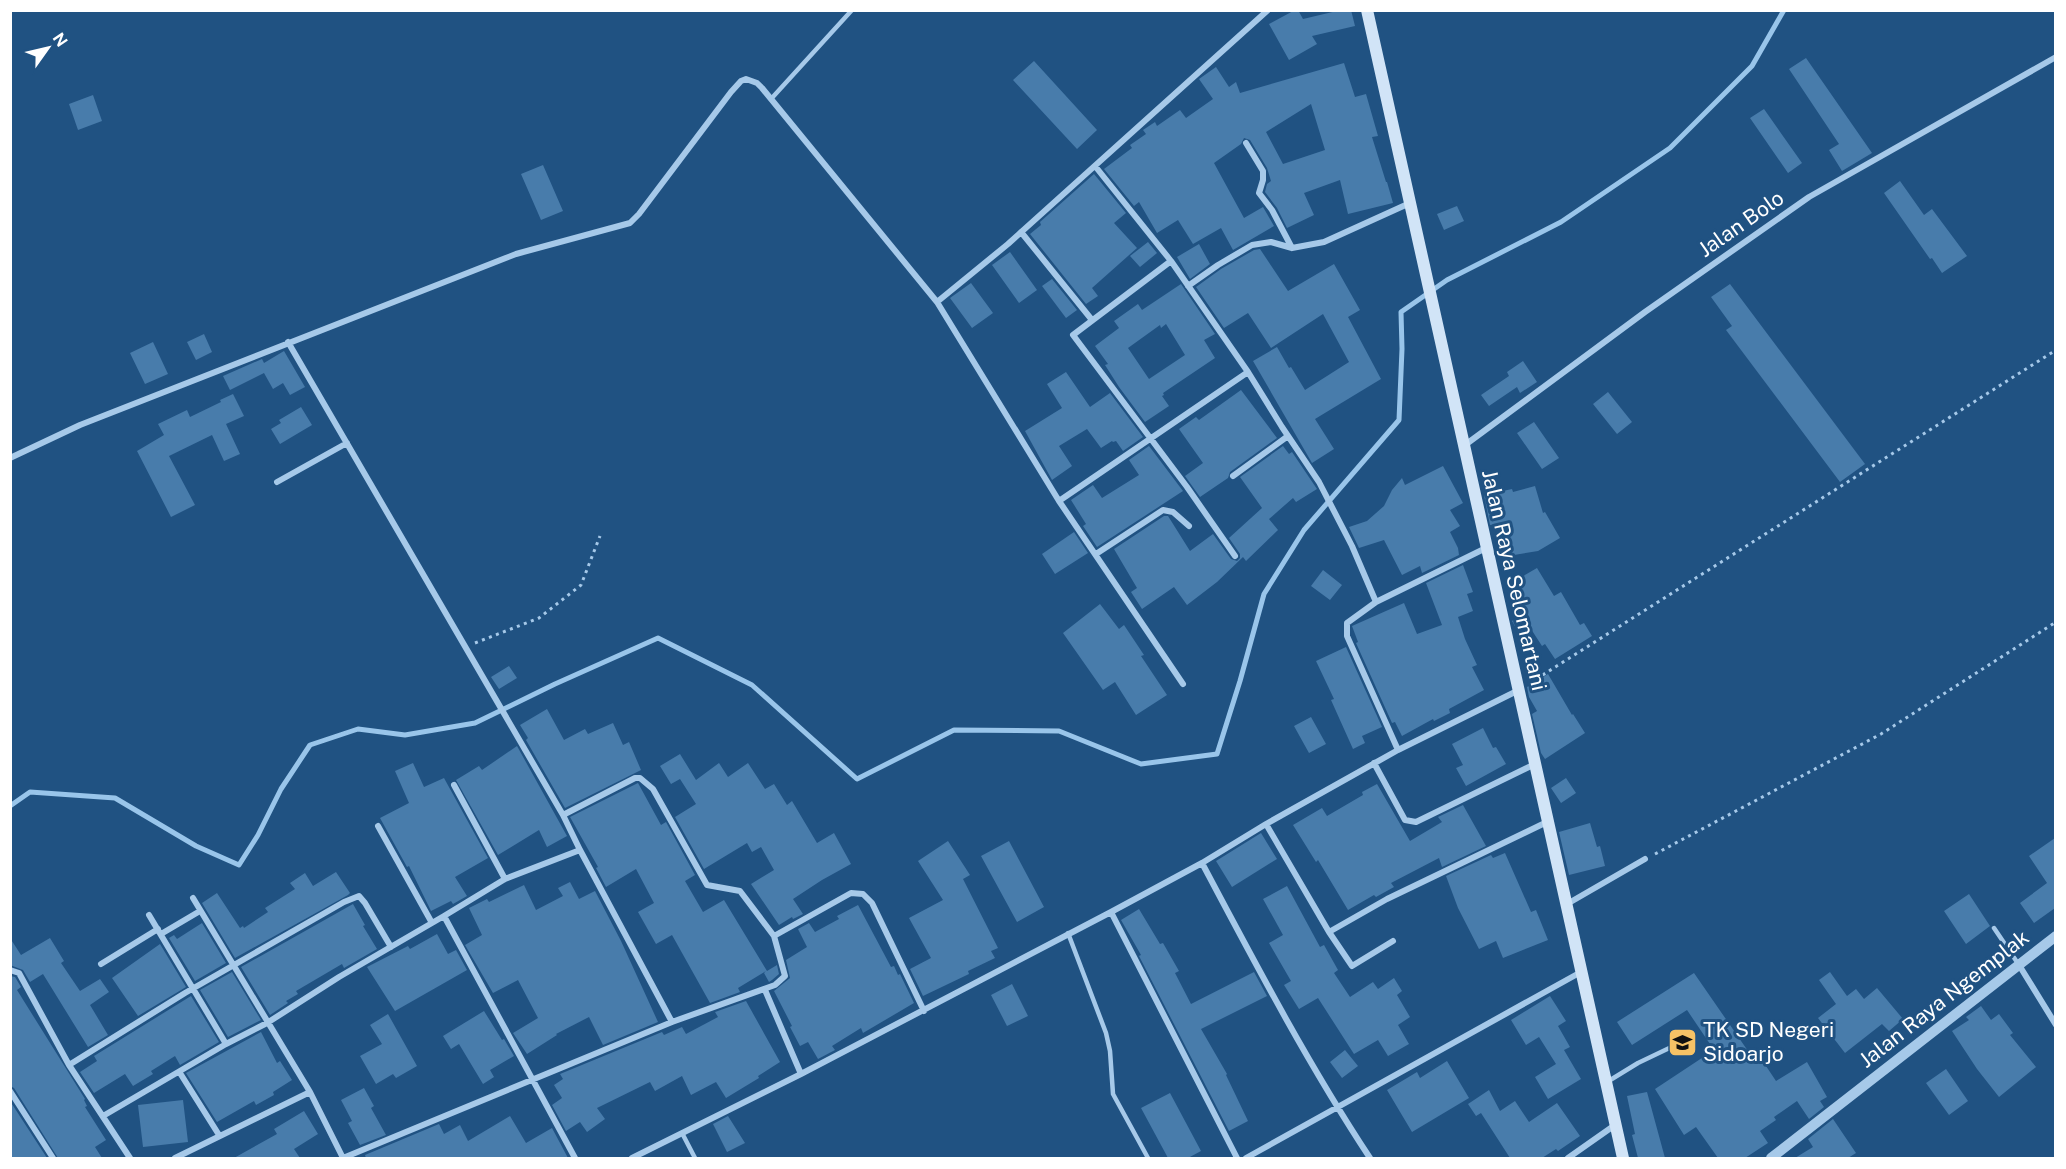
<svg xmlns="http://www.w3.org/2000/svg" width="2066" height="1169" font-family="'Public Sans',sans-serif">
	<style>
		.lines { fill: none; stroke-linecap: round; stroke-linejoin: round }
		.stream { stroke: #99c5ea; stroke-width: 5 }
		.building { fill: #487cab; fill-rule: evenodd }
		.path { stroke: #a6c9e9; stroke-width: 3; stroke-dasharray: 3 4.5; stroke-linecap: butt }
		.service { stroke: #a6c9e9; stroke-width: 4.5 }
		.minor { stroke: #a6c9e9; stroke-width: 6 }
		.tertiary { stroke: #a6c9e9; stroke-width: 10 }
		.secondary { stroke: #d1e4f7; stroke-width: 12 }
		.labels { text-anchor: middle; stroke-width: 6; stroke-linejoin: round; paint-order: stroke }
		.street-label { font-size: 21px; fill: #fff; stroke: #205282 }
		.poi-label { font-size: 21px; fill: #fff; stroke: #205282; text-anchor: start }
	</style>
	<rect width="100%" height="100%" fill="#205282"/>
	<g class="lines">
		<path class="stream" d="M10 806 30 792 115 798 196 846 239 865 258 835 281 789 310 745 358 729 405 735 475 723 555 684 658 638 752 685 857 779 954 730 1059 731 1141 764 1217 754 1240 681 1264 594 1304 530 1399 420 1402 349 1401 312 1447 280 1561 222 1670 148 1752 66 1784 10"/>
	</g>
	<path class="building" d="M1295 10H1298L1303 19 1341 10H1351L1355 26 1312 36 1317 44 1289 60 1269 24Z
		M1806 58 1872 153 1842 171 1829 150 1839 144 1789 69Z
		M1034 61 1097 130 1077 149 1013 80Z
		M1344 63 1355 97 1366 94 1378 136 1372 137 1386 182H1387L1393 203 1348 214 1340 180 1304 193 1314 215 1287 228 1277 208 1265 192 1267 184 1271 181 1267 168 1250 140 1244 138 1241 144 1214 163 1244 218 1263 207 1274 226 1233 250 1221 228 1193 244 1178 220 1157 233 1139 202 1134 206 1104 169 1132 148 1130 145 1146 134 1143 130 1155 122 1157 126 1180 110 1186 118 1213 99 1199 79 1216 67 1229 87 1236 82 1240 93ZM1311 104 1325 150 1283 164 1266 132Z
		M93 95 102 121 78 130 69 104Z
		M1764 109 1802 163 1788 173 1750 118Z
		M543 165 563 211 541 220 521 174Z
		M1094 174 1126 213 1114 223 1137 248 1092 288 1098 296 1086 304 1030 234 1041 225 1040 222Z
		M1900 181 1924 215 1932 209 1967 256 1942 273 1932 258 1930 259 1884 193Z
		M1457 206 1464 221 1444 230 1437 214Z
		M1148 242 1157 253 1140 267 1130 256Z
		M1199 244 1210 264 1190 279 1177 257Z
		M1260 249 1288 291 1334 264 1360 310 1348 317 1381 379 1315 419 1334 449 1312 463 1253 361 1277 347 1289 368 1291 367 1305 390 1349 362 1323 314 1271 348 1248 313 1224 328 1196 287 1221 269 1254 250Z
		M1010 252 1037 290 1019 303 992 265Z
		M1052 279 1077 310 1066 318 1042 286Z
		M971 283 993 313 972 328 950 298Z
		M1181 284 1215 334 1204 340 1215 358 1163 393 1164 395 1162 396 1169 406 1145 422 1119 387 1105 365 1108 364 1095 346 1119 328 1114 321 1138 304 1142 310ZM1166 324 1185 355 1149 379 1128 348 1160 325 1161 328Z
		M1730 284 1865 464 1840 482 1726 330 1732 326 1711 297Z
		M204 334 212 352 196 360 187 342Z
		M153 342 168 374 145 384 130 353Z
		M284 351 305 387 290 395 283 383 273 389 264 373 230 390 223 376 262 359 264 363Z
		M1523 361 1537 382 1520 393 1517 387 1489 406 1481 395 1509 376 1507 372Z
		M1066 372 1090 407 1110 393 1143 437 1123 451 1116 441 1113 442 1112 441 1101 448 1087 429 1059 446 1072 466 1052 480 1025 431 1062 408 1047 384Z
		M1241 390 1277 438 1230 472 1228 478 1200 497 1185 476 1203 463 1179 429 1196 417 1199 420Z
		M1608 392 1632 422 1617 434 1593 404Z
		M233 394 244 416 226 424 240 454 224 461 212 435 169 456 195 505 171 517 137 451 164 435 158 424 187 410 190 417 221 402 220 400Z
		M301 407 312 425 280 444 271 429 281 423 279 420Z
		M1534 422 1559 458 1542 469 1517 433Z
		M1149 446 1183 491 1097 547 1083 526 1086 524 1071 500 1093 485 1102 498 1139 475 1129 460Z
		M1283 446 1289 454 1292 452 1317 489 1296 502 1293 498 1269 519 1278 530 1246 561 1243 557 1217 582 1187 605 1174 587 1142 609 1131 592 1137 588 1114 549 1164 516H1168L1190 551 1213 534 1231 559 1237 561 1240 558V554L1229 538 1262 508 1240 477Z
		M1443 466 1463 503 1450 510 1460 526 1450 532 1458 548 1459 555 1422 573 1420 566 1402 575 1384 540 1359 548 1349 527 1367 521 1384 506 1392 490 1402 478 1405 485Z
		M1535 486 1543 513 1545 512 1560 538 1538 551 1508 556 1502 523 1490 525 1484 495 1512 489 1513 492Z
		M1074 532 1088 553 1055 574 1042 554Z
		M1463 565 1473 592 1467 594 1473 611 1458 617 1465 639 1477 665 1472 667 1484 690 1449 709 1450 713 1434 721 1433 719 1402 736 1395 722 1392 723 1356 643 1358 642 1352 626 1404 603 1417 634 1442 625 1426 583Z
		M1537 568 1554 596 1561 592 1580 625 1584 623 1592 636 1555 659 1545 644 1542 646 1531 629 1520 635 1512 621 1524 613 1508 585Z
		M1323 570 1342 585 1330 600 1311 586Z
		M1100 604 1119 629 1124 625 1144 655 1141 656 1167 695 1136 715 1115 682 1103 690 1063 633Z
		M1346 647 1382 727 1362 736 1365 743 1353 749 1331 700 1334 699 1316 661Z
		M509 666 517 678 499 689 491 677Z
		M1548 674 1572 715 1573 714 1585 733 1545 759 1541 753 1532 714 1537 711 1529 697 1527 687Z
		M547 709 564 740 585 729 588 734 613 723 623 745 629 742 641 770 565 808 526 740 528 738 520 725Z
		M1311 717 1326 744 1309 753 1294 726Z
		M1483 728 1493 748 1496 747 1506 764 1466 786 1456 768 1463 765 1452 744Z
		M517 746 567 836 547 847 539 830 498 855 456 780 479 766 482 770Z
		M680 754 696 780 719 763 728 777 748 763 765 789 774 784 787 805 792 801 817 843 834 833 851 864 822 880 793 899 803 914 793 919 792 917 779 925 751 884 774 870 761 847 752 852 747 843 704 869 675 817 696 804 680 779 671 784 660 766Z
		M413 763 424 787 444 778 488 858 455 877 467 896 453 904 451 901 431 911 409 866 407 867 380 818 409 803 395 771Z
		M1566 778 1576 793 1561 803 1551 788Z
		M638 783 661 825 666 822 695 875 685 881 703 912 724 900 767 971 777 965 779 974 772 980 769 982 764 973 766 971 738 988 740 992 710 1003 672 935 656 944 638 912 654 903 636 869 606 887 596 868 598 867 570 817Z
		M1377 784 1410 841 1442 822 1438 817 1463 805 1486 846 1442 867 1439 858 1391 883 1394 887 1376 897 1374 895 1348 910 1318 860 1316 862 1293 825 1322 808 1327 816 1363 795 1362 792Z
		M1590 823 1597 847 1600 846 1605 866 1569 875 1559 832Z
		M1261 833 1277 859 1232 887 1216 861Z
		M2055 838V908L2034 923 2020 903 2047 883 2029 856Z
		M948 841 970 875 963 879 998 948 991 951 995 958 968 971 969 974 923 996 910 969 931 958 909 918 943 900 918 861Z
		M1009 841 1044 907 1017 922 981 856Z
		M1505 853 1531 912 1536 910 1548 940 1503 958 1496 941 1479 949 1458 908 1446 876 1491 855 1493 858Z
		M336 872 350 893 348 895 235 958 202 903 217 893 240 928 243 926 244 928 268 912 265 908 295 889 290 883 305 873 313 886Z
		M570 882 579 899 595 891 621 941 658 1022 603 1045 589 1017 556 1034 557 1035 527 1054 513 1033 538 1018 518 980 493 993 465 945 482 935 469 908 487 899 489 902 524 885 536 910 563 896 558 888Z
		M1287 886 1320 947 1324 945 1338 970 1334 973 1350 997 1373 982 1378 989 1394 978 1402 991 1397 995 1410 1017 1398 1025 1409 1044 1388 1056 1378 1040 1354 1054 1318 998 1299 1009 1284 985 1291 981 1269 943 1283 935 1263 899Z
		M1969 894 1990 926 1966 944 1944 911Z
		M353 904 365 925 363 926 377 949 344 968 342 964 296 991 298 994 286 1001 288 1003 270 1015 241 967Z
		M858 905 891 967 894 966 898 975 900 974 914 1003 863 1033 861 1028 832 1046 835 1050 818 1059 808 1042 800 1046 790 1027 792 1026 774 991 790 978 786 960 807 947 798 929 809 923 815 932 839 919 837 916Z
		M1139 909 1160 944 1163 943 1179 971 1175 973 1191 1004 1254 972 1267 996 1201 1029 1227 1074 1226 1075 1248 1121 1229 1131 1139 956 1141 955 1121 920Z
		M202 923 226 963 195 981 169 938 174 935 177 939Z
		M437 934 448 954 456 950 467 970 395 1011 367 967 408 946 410 949Z
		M10 938 21 955 50 938 64 961 61 963 80 991 100 979 109 992 90 1005 108 1035 88 1047 43 974 30 982 23 970 10 965Z
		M160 944 186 987 138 1016 112 978Z
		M232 972 261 1020 228 1037 200 990Z
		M1830 972 1847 996 1856 989 1864 999 1877 988 1903 1019 1889 1031 1882 1024 1845 1053 1818 1018 1836 1004 1819 980Z
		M1694 973 1757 1064 1762 1060 1776 1081 1807 1062 1827 1097 1820 1101 1824 1107 1809 1119 1797 1101 1774 1117 1776 1120 1760 1131 1768 1143 1745 1158H1718L1696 1127 1684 1135 1655 1089 1714 1050 1687 1010 1632 1045 1617 1022Z
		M10 976 15 977 21 987 17 990 85 1099 84 1100 87 1106 85 1107 106 1140 95 1147 102 1158H58L14 1088 10 1086Z
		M1012 984 1028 1016 1007 1026 991 995Z
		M191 996 219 1042 180 1065 175 1056 151 1071 153 1074 133 1086 125 1074 94 1093 80 1072 97 1061 94 1056Z
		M1550 996 1566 1021 1558 1026 1570 1047 1564 1050 1581 1079 1548 1099 1535 1077 1556 1064 1539 1037 1526 1045 1511 1020Z
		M746 1001 780 1062 758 1076 759 1078 726 1098 716 1082 691 1095 682 1076 655 1091 650 1082 597 1108 605 1119 587 1132 580 1122 566 1131 552 1105 562 1098 554 1085 563 1079 560 1074 662 1032 664 1035 682 1027 686 1034 718 1017 715 1012Z
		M1981 1006 1991 1020 1999 1014 2013 1033 2010 1035 2036 1067 1999 1097 1977 1069 1952 1031 1969 1020 1966 1017Z
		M484 1011 502 1040 504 1039 514 1056 490 1070 494 1077 483 1084 459 1044 451 1049 443 1036Z
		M388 1014 417 1066 396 1078 393 1074 376 1084 360 1056 382 1044 370 1025Z
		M261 1032 277 1063 280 1061 292 1080 273 1092 274 1095 256 1105 254 1101 217 1122 186 1073Z
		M1345 1050 1358 1066 1342 1078 1330 1062Z
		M1447 1061 1469 1098 1412 1132 1387 1090 1417 1072 1420 1078Z
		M1946 1069 1968 1101 1949 1115 1926 1083Z
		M364 1088 374 1106 371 1108 386 1135 360 1145 348 1123 352 1121 341 1100Z
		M1489 1090 1500 1111 1515 1101 1529 1122 1557 1103 1580 1136 1558 1151 1556 1149 1542 1158H1510L1481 1113 1476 1116 1468 1104Z
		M1647 1092 1665 1158H1638L1632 1135 1635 1134 1627 1096Z
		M1170 1093 1201 1151 1188 1158H1168L1141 1108Z
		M183 1100 188 1142 143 1147 138 1105Z
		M10 1101 47 1158H10Z
		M304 1111 318 1134 294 1149 300 1158H234L277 1134 274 1129Z
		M510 1116 526 1143 552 1128 568 1158H365H366L365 1155 439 1124 444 1134 460 1125 468 1141Z
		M728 1116 745 1143 727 1152 713 1124Z
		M1833 1119 1856 1153 1848 1158H1795L1813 1147 1808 1139Z"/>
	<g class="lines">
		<path class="path" d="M475 643 539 618 581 585 600 536
			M1530 683 2056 350
			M1655 854 1881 734 2056 622"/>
		<path class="service" d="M771 99 852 10
			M1994 928 2019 965
			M1068 933 1106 1033 1110 1051 1113 1094 1148 1158
			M1607 1082 1638 1063 1684 1041
			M682 1133 695 1158"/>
		<path class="minor" d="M1246 143 1263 171V180L1259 193 1272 210 1292 248
			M1095 166 1171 261 1248 372 1282 427 1319 482 1352 546 1376 602 1347 623V636L1398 750
			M1021 232 1092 320
			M1171 261 1073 335 1187 487 1235 556
			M1188 286 1218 265 1252 245 1271 242 1292 248 1324 242 1410 203
			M937 302 1059 501 1183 684
			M288 342 563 815 580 850 672 1022
			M1465 445 1645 312 1809 197 2056 57
			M10 458 80 425 516 254 630 223 639 214 731 92 741 81 746 79 757 83 762 88 937 302 1008 244 1268 10
			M1233 476 1288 436
			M277 482 347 443
			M1059 501 1248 372
			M1096 554 1163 510 1173 512 1189 526
			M1376 602 1486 548
			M1374 763 1405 820 1416 822 1535 764
			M454 785 505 879
			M563 815 635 778H640L653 789 707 885 740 891 774 936
			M1266 824 1329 932 1352 966 1393 941
			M378 826 432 923
			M1202 863C1255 963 1308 1064 1370 1158
			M193 898 310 1092 343 1158
			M1567 904 1645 859
			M1111 912 1237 1158
			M149 915 226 1044
			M444 916 505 879 580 850
			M1329 932 1387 899 1547 822
			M161 934 200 911
			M101 964 158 929
			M2019 965 2056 1025
			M10 970 19 973 69 1065 130 1158
			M765 990 801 1074
			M69 1065 185 993 344 902 359 896 365 903 391 947
			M180 1073 219 1135
			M10 1091 53 1158
			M103 1116 226 1044 267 1023 339 977 444 916 575 1158
			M175 1158 310 1092
			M343 1158 672 1022 775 985 785 976 774 936 851 893 863 894 872 903 924 1011
			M632 1158 801 1074 1111 912 1202 863 1266 824 1398 750 1519 690
			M1246 1158 1581 972
			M1568 1158 1615 1125"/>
		<path class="tertiary" d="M1771 1158 2056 936"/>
		<path class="secondary" d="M1367 10 1623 1158"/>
	</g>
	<defs>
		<symbol id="school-square" viewBox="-11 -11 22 22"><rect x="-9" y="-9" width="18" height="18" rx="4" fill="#f6c266" stroke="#205282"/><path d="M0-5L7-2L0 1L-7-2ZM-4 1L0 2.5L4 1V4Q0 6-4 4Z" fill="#111"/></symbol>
	</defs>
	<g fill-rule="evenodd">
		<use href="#school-square" x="1666" y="1026" width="33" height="33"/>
	</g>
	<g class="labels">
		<g class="street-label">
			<text transform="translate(1741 224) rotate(-35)" y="7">Jalan Bolo</text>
			<text transform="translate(1514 580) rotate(77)" y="7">Jalan Raya Selomartani</text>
			<text transform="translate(1944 999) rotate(-38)" y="7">Jalan Raya Ngemplak</text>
		</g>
		<g class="poi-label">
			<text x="1703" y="1037">TK SD Negeri<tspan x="1703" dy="24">Sidoarjo</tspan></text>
		</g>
	</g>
	<rect width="2066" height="1169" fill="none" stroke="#ffffff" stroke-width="24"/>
	<g transform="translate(48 48) rotate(56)" stroke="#205282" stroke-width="4.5" paint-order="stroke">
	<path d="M0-4.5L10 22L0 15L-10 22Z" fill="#ffffff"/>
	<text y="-9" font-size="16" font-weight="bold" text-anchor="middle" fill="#ffffff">N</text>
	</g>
</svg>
